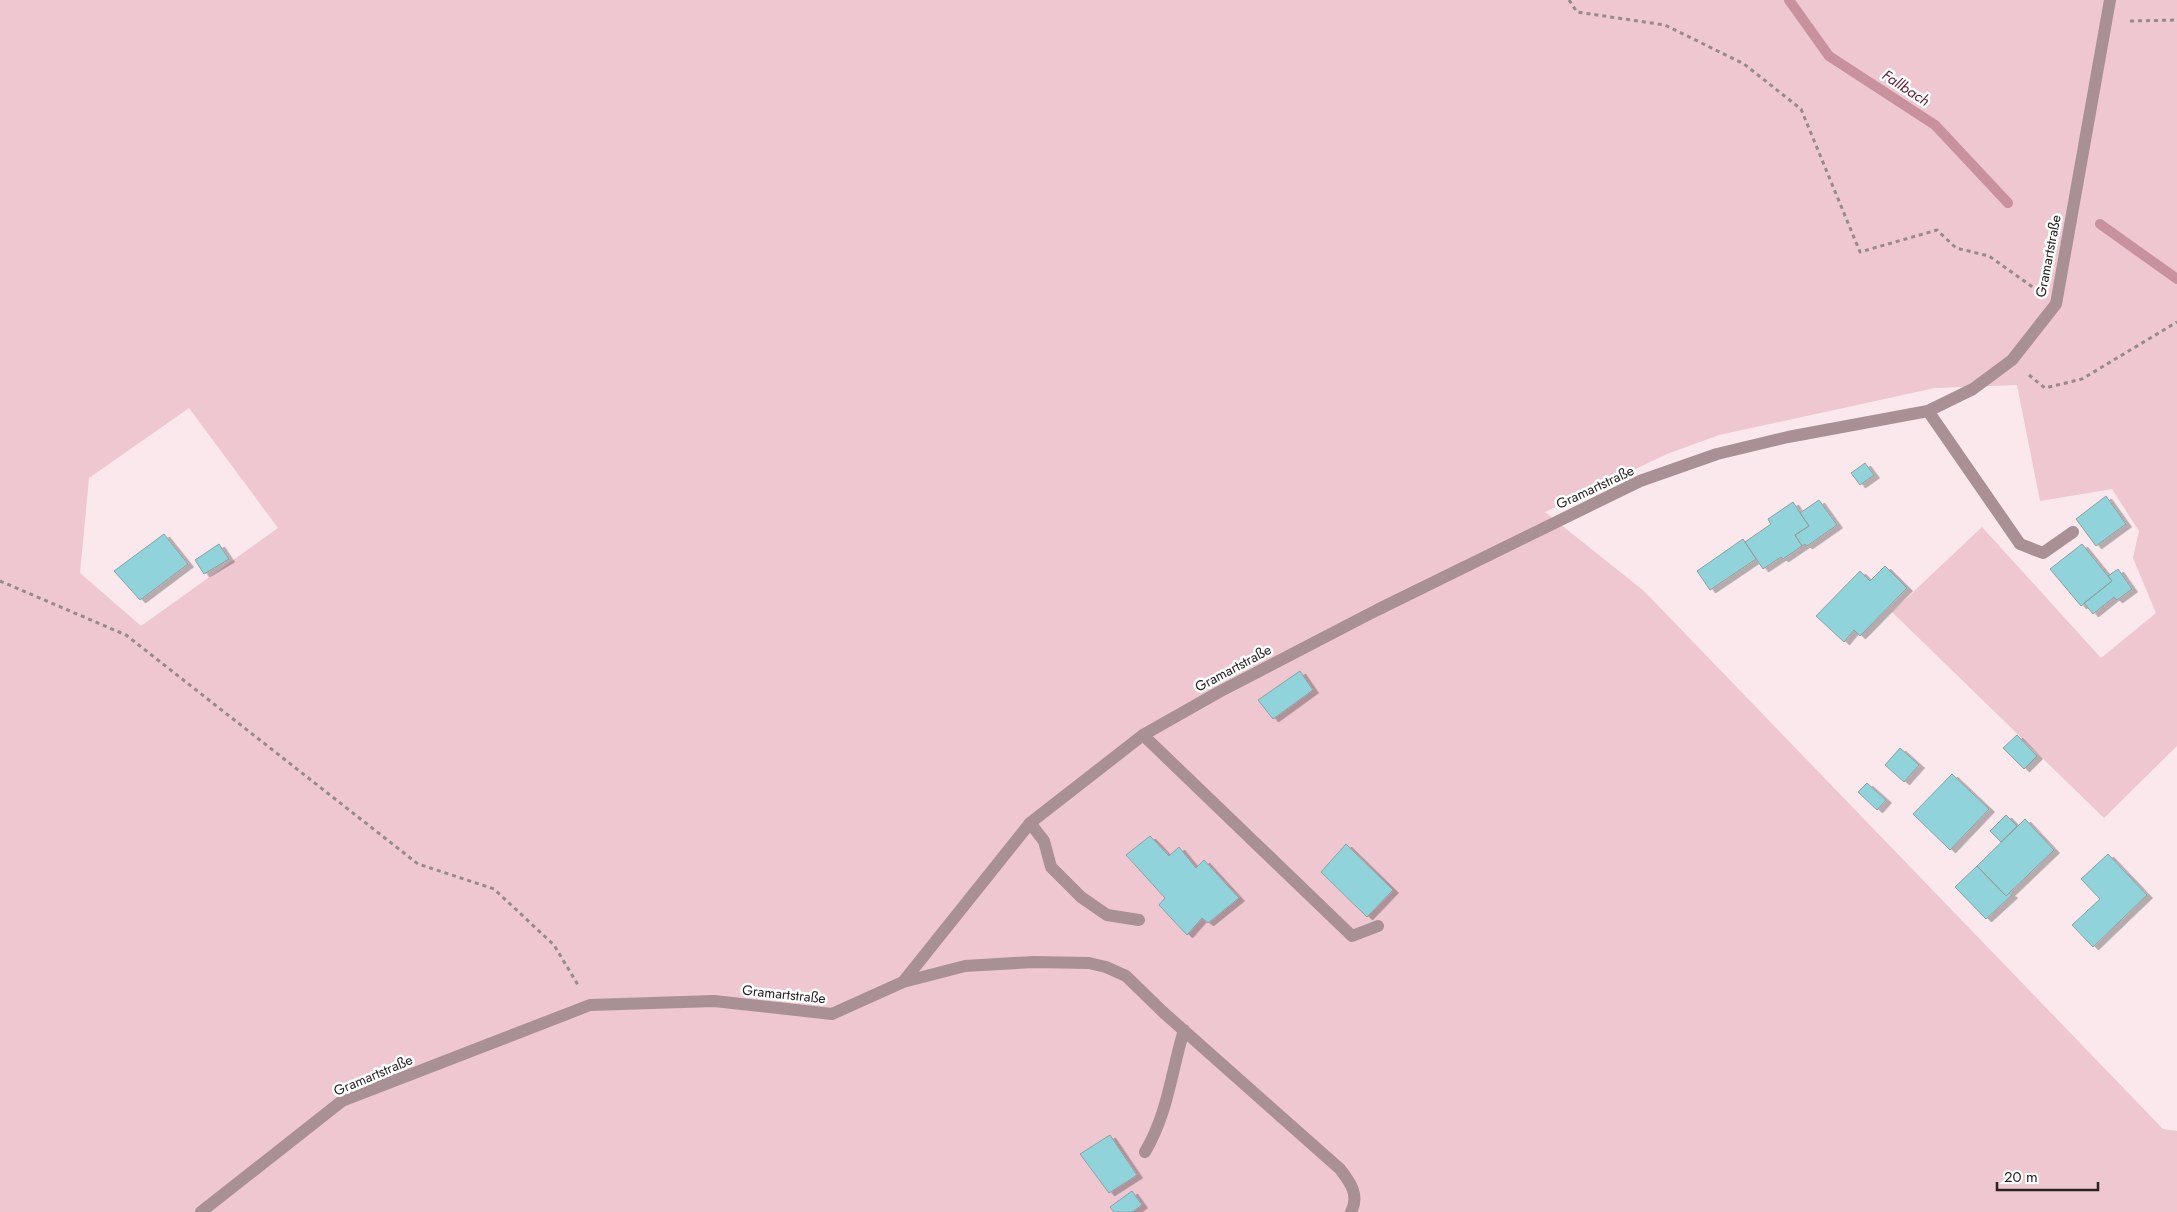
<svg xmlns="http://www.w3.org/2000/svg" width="2177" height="1212" font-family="Jost,sans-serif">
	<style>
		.green { fill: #eec7d0; fill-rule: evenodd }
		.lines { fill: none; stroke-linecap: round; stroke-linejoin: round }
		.stream { stroke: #c7919e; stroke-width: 10 }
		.building { fill: #91d3db; stroke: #8ea0a2; filter: url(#shadow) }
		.path { stroke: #968a8d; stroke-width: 3; stroke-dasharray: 4 4; stroke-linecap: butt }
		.service { stroke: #a89095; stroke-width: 12 }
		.minor { stroke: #a89095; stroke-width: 12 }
		.labels { text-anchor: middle; stroke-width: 5; stroke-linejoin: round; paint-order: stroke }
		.street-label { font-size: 14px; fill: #282223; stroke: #fff }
		.water-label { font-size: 15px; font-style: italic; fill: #5e1c33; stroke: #fff }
	</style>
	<defs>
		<filter id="shadow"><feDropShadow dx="5.5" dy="3" stdDeviation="0" flood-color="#0004"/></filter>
	</defs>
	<rect width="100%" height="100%" fill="#fae8ec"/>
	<path class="green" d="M0 0H2177V746L2104 818 1892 612 1982 527 2101 658 2156 613 2133 558 2139 531 2112 489 2040 501 2017 385 1935 388 1719 435 1667 454 1545 512 1644 591 2163 1129 2177 1131V1212H0ZM189 408 278 528 141 626 80 573 89 478Z"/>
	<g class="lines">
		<path class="stream" d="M1789 0 1829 56 1935 125 2008 203
			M2100 224 2177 279"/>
	</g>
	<path class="building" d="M1865 463 1874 475 1860 485 1851 473Z
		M2106 496 2126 524 2096 546 2076 519Z
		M1819 500 1837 525 1807 546 1805 544 1802 546 1795 535 1809 526 1800 513Z
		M1793 502 1809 526 1795 535 1802 546 1783 559 1781 557 1763 569 1745 542 1771 524 1768 519Z
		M164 534 188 564 140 600 114 571Z
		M1743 539 1756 559 1710 590 1697 571Z
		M219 544 229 559 204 574 195 560Z
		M2082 544 2112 581 2081 606 2050 569Z
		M1885 566 1907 588 1860 636 1854 630 1844 642 1816 616 1860 571 1870 581Z
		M2118 569 2132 589 2117 600 2114 597 2093 614 2084 603 2112 581 2108 576Z
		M1300 671 1313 690 1273 719 1258 700Z
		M2017 735 2037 756 2024 769 2003 748Z
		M1900 748 1919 765 1904 782 1885 765Z
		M1952 774 1989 809 1950 850 1913 814Z
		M1867 783 1886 800 1877 810 1858 792Z
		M2006 815 2017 826 2001 842 1990 831Z
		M2025 819 2054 850 2006 896 1977 866Z
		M1150 836 1169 856 1179 847 1196 868 1204 860 1239 898 1208 923 1202 918 1187 935 1159 905 1165 898 1126 855Z
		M1346 844 1393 890 1367 917 1321 872Z
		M2108 854 2147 895 2093 947 2072 925 2100 899 2081 879Z
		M1977 866 2006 896 2009 893 2012 895 1986 919 1955 887Z
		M1110 1135 1137 1175 1109 1193 1080 1154Z
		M1132 1191 1142 1205 1132 1212H1114L1110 1207Z"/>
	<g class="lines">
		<path class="path" d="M1569 0 1577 12 1665 25 1744 64 1801 109 1860 252 1937 230 1956 248 1989 256 2034 288
			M2130 21 2177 20
			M2029 375 2045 388 2082 379 2177 322
			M0 581 126 635 418 864 494 889 554 945 578 985"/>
		<path class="service" d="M1928 411 2020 544 2043 553 2073 532
			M1143 735 1352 936 1378 926
			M1030 823 1044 841 1051 867 1081 897 1107 915 1139 920
			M903 982 965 966 1033 962 1089 963 1106 967 1126 976 1163 1012 1340 1169C1350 1182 1360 1195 1351 1212
			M1145 1152C1168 1113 1171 1073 1184 1030"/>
		<path class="minor" d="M201 1212 342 1101 590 1005 714 1001 832 1014 903 982 1030 823 1143 735 1219 692 1377 610 1640 481 1717 454 1788 437 1928 411 1973 389 2012 360 2056 304 2110 0"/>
	</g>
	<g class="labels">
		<g class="street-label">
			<text transform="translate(2048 256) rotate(-79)" y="5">Gramartstraße</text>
			<text transform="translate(1595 487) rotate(-25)" y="5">Gramartstraße</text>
			<text transform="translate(1233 668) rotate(-28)" y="5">Gramartstraße</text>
			<text transform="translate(784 994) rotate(6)" y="5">Gramartstraße</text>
			<text transform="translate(373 1075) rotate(-23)" y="5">Gramartstraße</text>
		</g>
		<g class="water-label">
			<text transform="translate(1906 88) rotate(33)" y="5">Fallbach</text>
		</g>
	</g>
	<path d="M1997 1182v8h101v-8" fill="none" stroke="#282223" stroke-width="2.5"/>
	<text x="2004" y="1182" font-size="15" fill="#282223" stroke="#ffffff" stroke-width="4" paint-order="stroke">20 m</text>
</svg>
